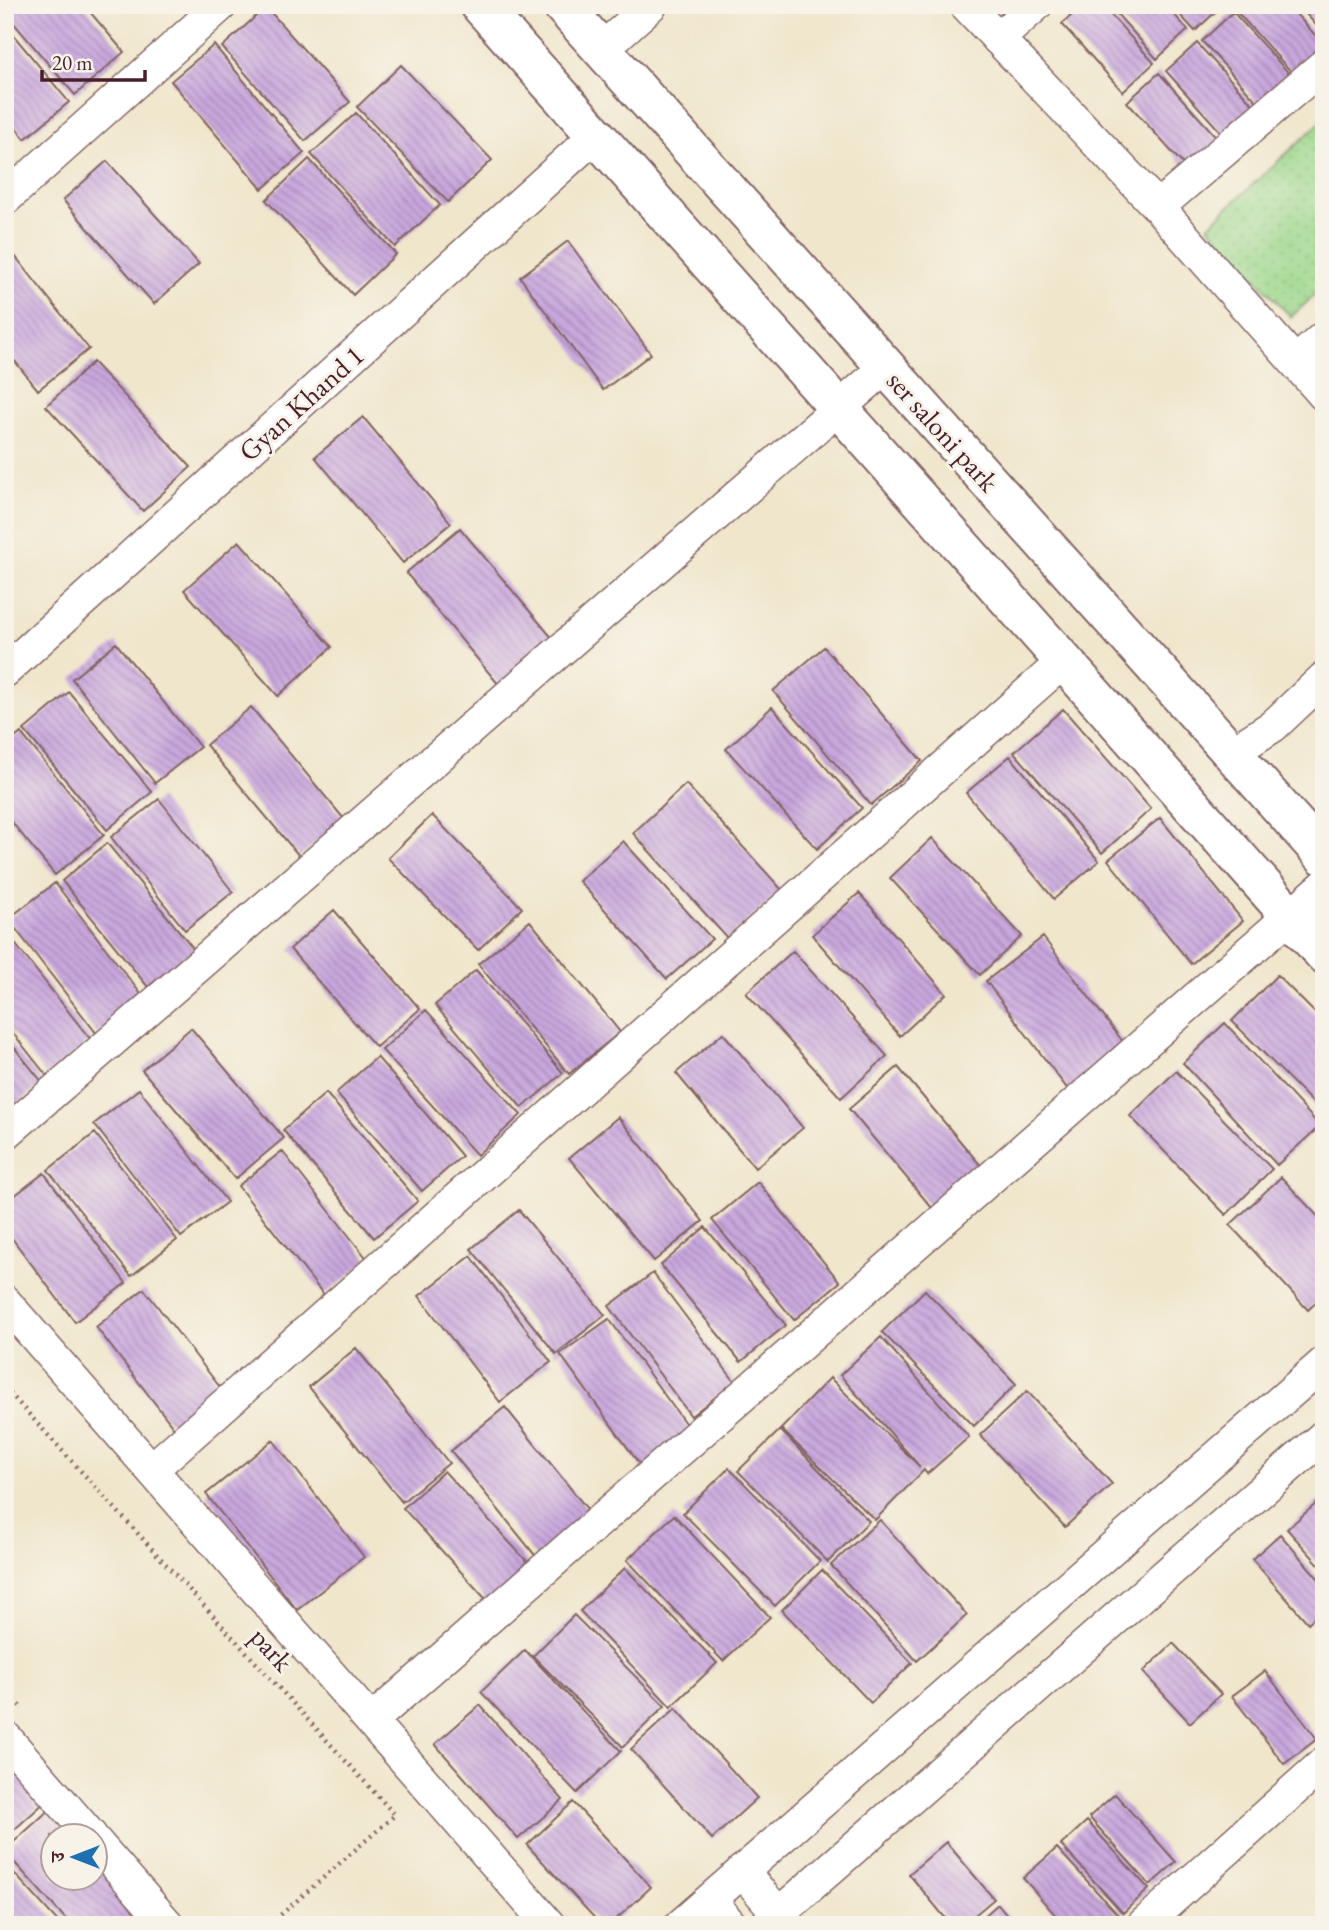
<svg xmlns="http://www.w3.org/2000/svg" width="1329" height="1930" font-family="'EB Garamond','Noto Serif Devanagari',serif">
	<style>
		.park { fill: url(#park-dots); stroke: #727b5b; stroke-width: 2 }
		.building { fill: url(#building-back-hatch) }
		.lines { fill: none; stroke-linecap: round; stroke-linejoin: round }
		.minor-casing { stroke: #846563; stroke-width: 35 }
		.tertiary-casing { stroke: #846563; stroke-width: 42 }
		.path { stroke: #846563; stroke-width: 4.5; stroke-dasharray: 2 5; stroke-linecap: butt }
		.minor { stroke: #fff; stroke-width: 32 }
		.tertiary { stroke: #fff; stroke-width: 38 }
		.labels { text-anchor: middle; stroke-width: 6; stroke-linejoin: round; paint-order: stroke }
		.street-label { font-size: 28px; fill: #4a1f2b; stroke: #f7f3e8 }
	</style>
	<defs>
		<pattern id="park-dots" width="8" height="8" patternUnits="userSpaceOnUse" patternTransform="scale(1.75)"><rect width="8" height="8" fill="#9bd78b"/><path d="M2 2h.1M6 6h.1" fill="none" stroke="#87b878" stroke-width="1.8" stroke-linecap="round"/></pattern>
		<pattern id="building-back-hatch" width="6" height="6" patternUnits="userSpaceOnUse" patternTransform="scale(1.75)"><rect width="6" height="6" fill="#c9a7de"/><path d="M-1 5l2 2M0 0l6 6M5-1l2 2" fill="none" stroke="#a587b4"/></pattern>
	</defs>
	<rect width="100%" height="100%" fill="#f7f3e8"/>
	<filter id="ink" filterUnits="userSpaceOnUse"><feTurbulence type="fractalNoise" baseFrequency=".0143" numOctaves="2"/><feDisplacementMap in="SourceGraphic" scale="14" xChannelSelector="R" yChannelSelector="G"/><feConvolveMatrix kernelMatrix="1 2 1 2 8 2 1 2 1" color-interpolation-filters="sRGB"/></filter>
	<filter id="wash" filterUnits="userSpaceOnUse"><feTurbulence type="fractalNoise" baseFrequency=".00686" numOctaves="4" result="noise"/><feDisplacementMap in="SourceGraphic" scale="28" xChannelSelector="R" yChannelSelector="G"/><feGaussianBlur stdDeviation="1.57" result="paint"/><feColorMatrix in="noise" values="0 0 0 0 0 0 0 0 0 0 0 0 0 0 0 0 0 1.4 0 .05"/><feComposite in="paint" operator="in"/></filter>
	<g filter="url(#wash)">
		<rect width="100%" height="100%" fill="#f0e6cc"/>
		<path class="park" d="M1324 119V286L1291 317 1208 226Z"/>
		<g id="blocks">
			<path class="building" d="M5 5H84L124 52 75 95 5 13Z
				M1083 5H1102L1154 63 1123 92 1062 24Z
				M1109 5H1166L1188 30 1157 59Z
				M1171 5H1223L1195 31Z
				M1240 5H1288L1324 45V52L1296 77 1235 10Z
				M1298 5H1324V34Z
				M266 7 350 102 305 141 222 47Z
				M1233 12 1294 79 1263 108 1202 41Z
				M5 25 69 102 25 139 5 115Z
				M1197 43 1258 110 1227 139 1166 71Z
				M214 45 304 153 262 189 171 81Z
				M401 65 492 160 448 202 357 107Z
				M1159 73 1220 141 1188 170 1127 102Z
				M356 113 440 205 395 247 311 154Z
				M309 159 396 254 353 295 266 200Z
				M107 161 199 264 154 304 63 200Z
				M568 241 651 354 603 390 520 277Z
				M7 246 89 349 38 390 5 349V248Z
				M93 362 191 467 143 511 46 406Z
				M363 417 451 523 403 563 315 457Z
				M460 528 553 639 499 685 406 573Z
				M239 541 332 647 278 696 184 590Z
				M116 643 200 747 155 783 72 679Z
				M824 647 922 761 871 805 773 691Z
				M69 692 152 792 107 830 24 730Z
				M251 707 344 819 300 857 206 745Z
				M772 707 862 808 817 849 726 749Z
				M1063 709 1151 809 1102 853 1014 752Z
				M21 733 104 835 55 875 5 814V746Z
				M1010 756 1099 861 1054 899 966 793Z
				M686 784 782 890 728 939 633 833Z
				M159 799 233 892 185 930 111 837Z
				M432 815 522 908 478 950 388 858Z
				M1160 818 1243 921 1191 964 1108 860Z
				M932 838 1022 936 980 975 890 878Z
				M623 841 712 939 667 979 579 881Z
				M107 843 194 949 148 987 62 881Z
				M55 883 144 998 97 1034 8 919Z
				M859 893 946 994 900 1036 812 935Z
				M334 910 420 1009 376 1047 290 949Z
				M530 921 620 1032 569 1074 478 964Z
				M5 931 91 1040 47 1076 5 1023Z
				M1043 937 1127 1047 1069 1091 986 981Z
				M793 951 887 1056 841 1098 746 993Z
				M476 970 563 1073 522 1108 435 1005Z
				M1277 975 1324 1022V1114L1232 1021Z
				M426 1010 521 1115 477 1155 382 1050Z
				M1225 1023 1320 1126 1277 1165 1183 1063Z
				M191 1028 284 1138 235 1179 142 1070Z
				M723 1033 803 1128 755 1168 676 1073Z
				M5 1036 43 1083 5 1113Z
				M377 1057 462 1156 422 1191 336 1093Z
				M898 1067 986 1172 937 1214 849 1109Z
				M1176 1071 1272 1169 1226 1215 1130 1116Z
				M139 1089 227 1202 181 1237 94 1124Z
				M326 1093 418 1201 374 1238 283 1130Z
				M618 1117 703 1221 654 1261 569 1158Z
				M95 1133 177 1240 131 1276 48 1170Z
				M282 1151 368 1260 324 1295 238 1186Z
				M44 1173 126 1283 75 1322 5 1229V1203Z
				M1281 1177 1324 1223V1295L1308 1310 1230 1225Z
				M758 1182 840 1282 794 1320 712 1220Z
				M519 1210 605 1315 556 1354 471 1249Z
				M705 1227 786 1325 741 1362 661 1265Z
				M471 1256 551 1362 500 1402 419 1296Z
				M653 1273 735 1382 691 1416 609 1306Z
				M144 1289 226 1395 178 1433 96 1327Z
				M925 1290 1016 1384 974 1426 882 1332Z
				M609 1319 693 1434 643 1469 560 1354Z
				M881 1337 969 1437 927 1474 924 1470 875 1520 781 1429 830 1378 920 1467 840 1375Z
				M356 1348 449 1463 402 1502 309 1387Z
				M1027 1391 1112 1484 1065 1527 980 1435Z
				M505 1407 592 1515 538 1559 451 1451Z
				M780 1430 869 1521 828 1562 738 1471Z
				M273 1440 364 1557 297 1610 206 1494Z
				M729 1468 820 1561 775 1606 683 1513Z
				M444 1471 533 1568 492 1606 403 1508Z
				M1319 1501 1324 1506V1570L1287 1529Z
				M674 1515 770 1617 723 1661 627 1560Z
				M880 1520 967 1615 917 1661 831 1565Z
				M1280 1534 1324 1585V1609L1308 1623 1252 1559Z
				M625 1568 717 1663 671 1707 580 1611Z
				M822 1570 912 1663 871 1703 782 1610Z
				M574 1615 665 1706 623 1747 533 1656Z
				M1173 1643 1221 1694 1190 1723 1143 1672Z
				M525 1650 621 1751 577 1793 481 1692Z
				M1265 1671 1317 1739 1284 1764 1232 1696Z
				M480 1705 563 1800 518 1839 435 1744Z
				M676 1708 757 1798 712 1839 631 1749Z
				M5 1758 45 1802 5 1838Z
				M1115 1794 1176 1862 1150 1885 1089 1817Z
				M573 1802 651 1887 610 1925H601L527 1845Z
				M49 1810 72 1836H52V1878H94V1860L143 1914 132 1925H71L5 1852V1850Z
				M1087 1821 1149 1889 1123 1913 1061 1845Z
				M946 1842 994 1899 963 1925H951L909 1874Z
				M1057 1848 1119 1916 1109 1925H1064L1023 1878Z
				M5 1863 61 1925H5Z
				M998 1904 1016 1925H974Z"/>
		</g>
	</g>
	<g filter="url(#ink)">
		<use href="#blocks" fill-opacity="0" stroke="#846563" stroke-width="2"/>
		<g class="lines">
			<defs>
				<path id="minor" d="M966 5 1158 207 1324 395
					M998 39 1036 5
					M602 49 651 5
					M5 199 221 5
					M1158 207 1324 65
					M1296 362 1324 337
					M5 671 596 135
					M1231 753 1273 726 1324 678
					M5 1134 886 367
					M5 1302 549 1925
					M152 1469 1064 661
					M371 1721 1324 886
					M5 1737 91 1836
					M94 1840 168 1925
					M742 1871 788 1925
					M710 1900 731 1925
					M681 1925 1324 1363
					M766 1925 1324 1436
					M1143 1925 1324 1763"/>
				<path id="tertiary" d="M480 5 1324 954
					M562 5 1324 856"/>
			</defs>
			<use href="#minor" class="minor-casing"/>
			<use href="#tertiary" class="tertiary-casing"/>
			<path class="path" d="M5 1388 395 1815 269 1925
				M5 1689 20 1706"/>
			<use href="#minor" class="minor"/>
			<use href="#tertiary" class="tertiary"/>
		</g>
	</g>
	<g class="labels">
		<g class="street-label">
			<text transform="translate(301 403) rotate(-42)" y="10">Gyan Khand 1</text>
			<text transform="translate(943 431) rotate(48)" y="10">ser saloni park</text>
			<text transform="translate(272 1649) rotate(48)" y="10">park</text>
		</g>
	</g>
	<rect width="1329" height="1930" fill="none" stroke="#f7f3e8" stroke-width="28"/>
	<g transform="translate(74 1857) rotate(270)"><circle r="33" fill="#f7f3e8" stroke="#b29e9c" stroke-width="2"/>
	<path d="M0-5L12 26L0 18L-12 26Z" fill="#1f6fb2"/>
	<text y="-10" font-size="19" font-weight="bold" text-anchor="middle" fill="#4a1f2b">उ</text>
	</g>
	<path d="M42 70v10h103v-10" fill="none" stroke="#4a1f2b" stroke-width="3.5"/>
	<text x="52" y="70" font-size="21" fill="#4a1f2b" stroke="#f7f3e8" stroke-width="5" paint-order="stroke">20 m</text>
</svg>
